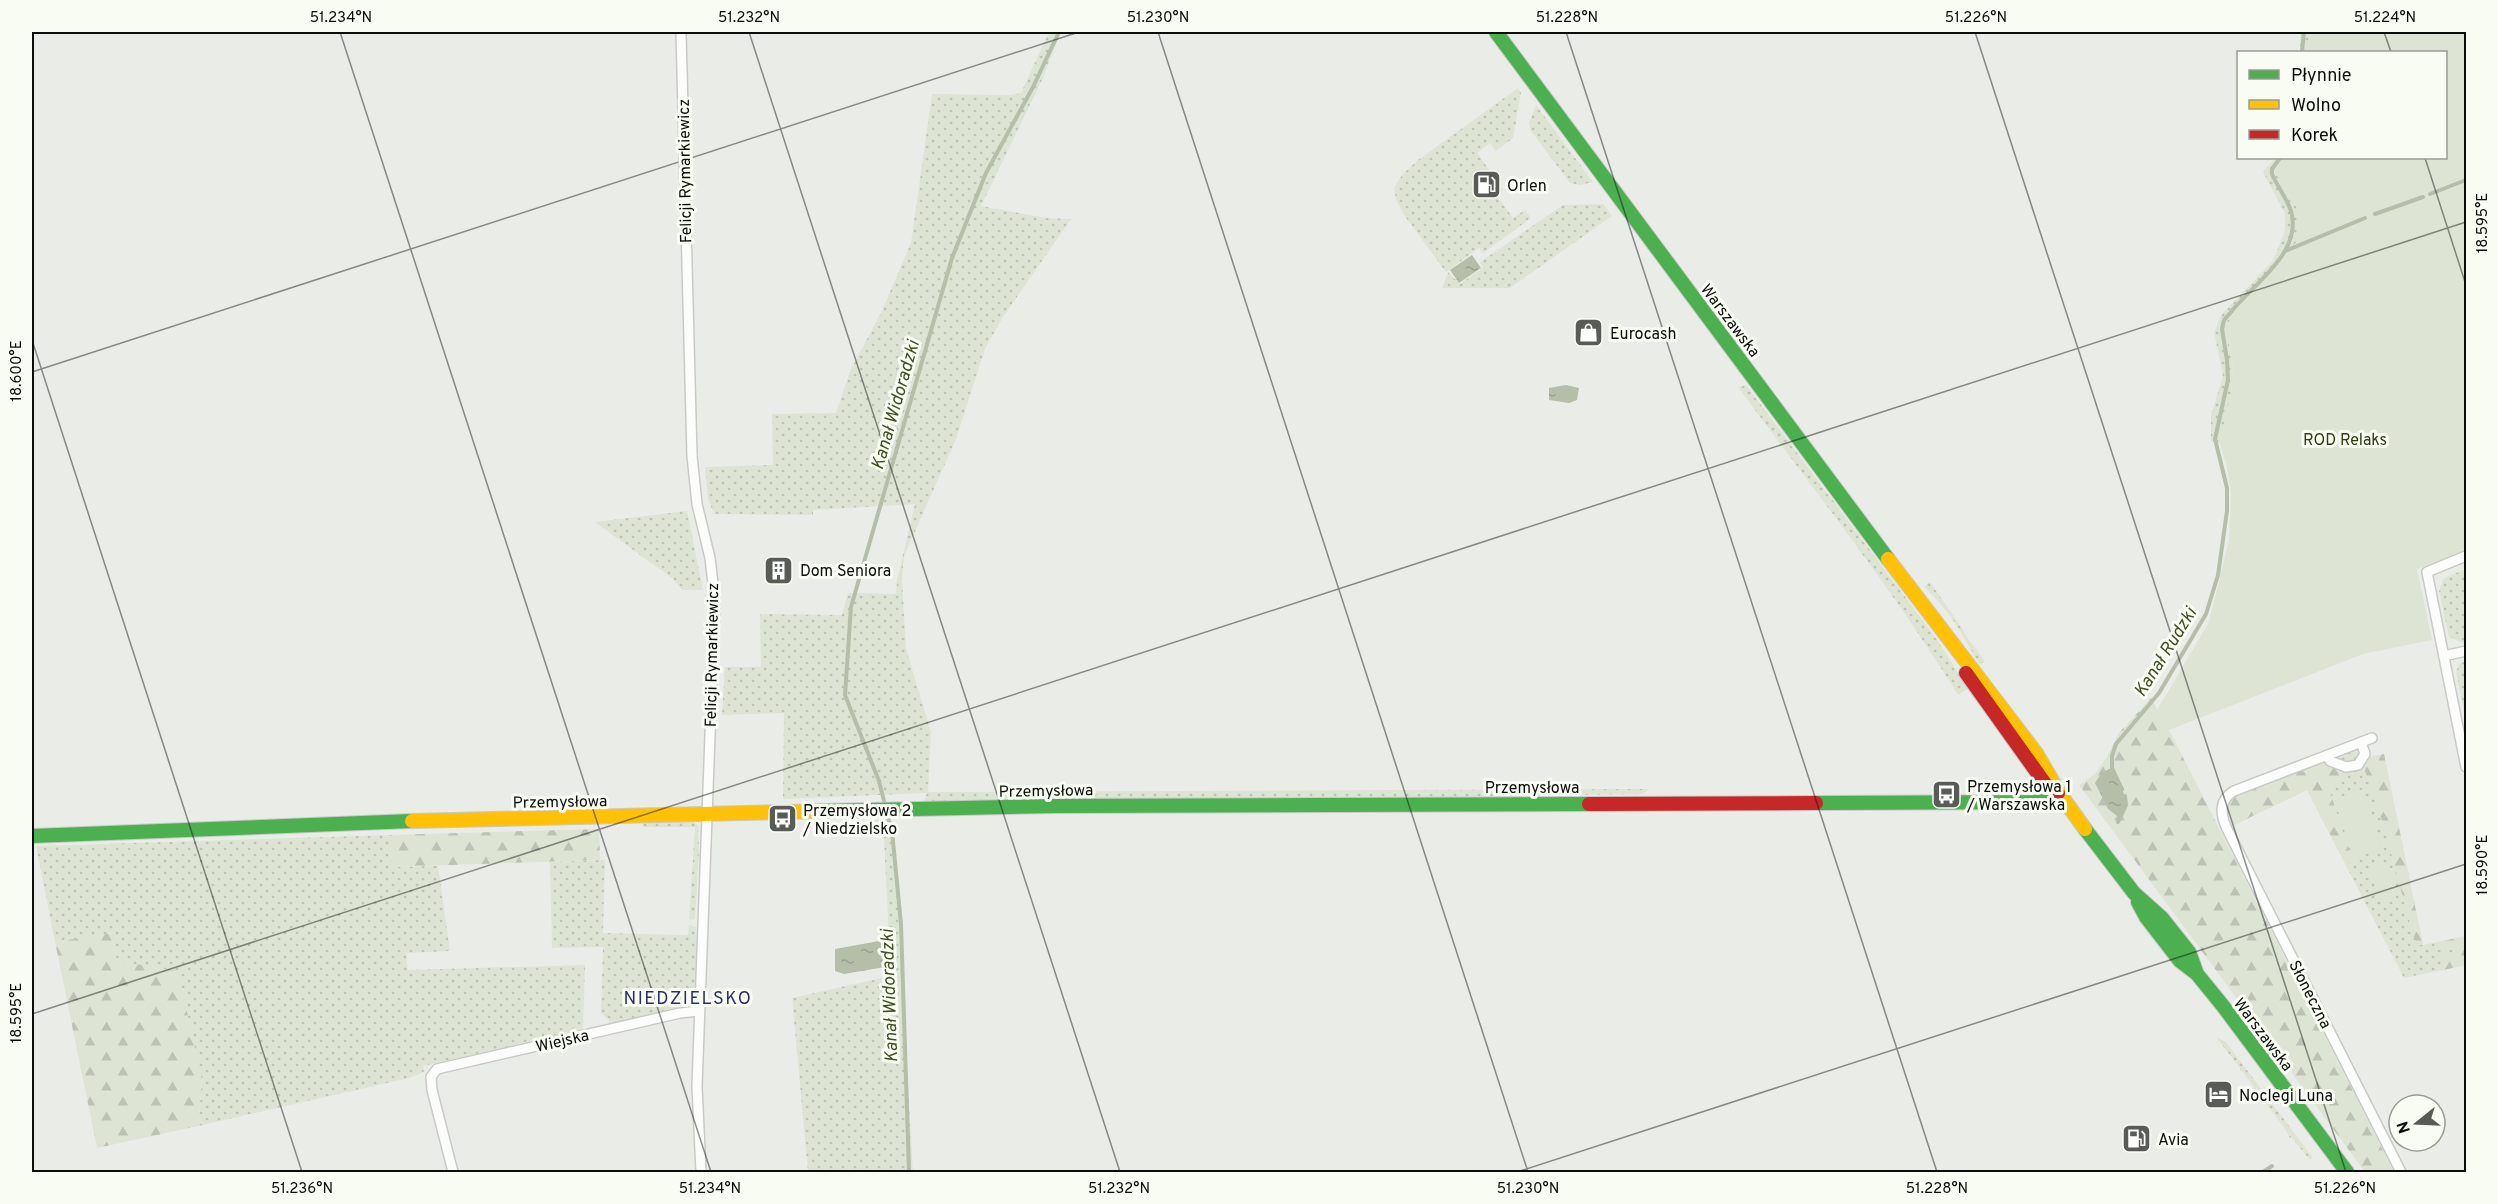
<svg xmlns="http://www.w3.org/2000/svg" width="2498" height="1204" font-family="Overpass,sans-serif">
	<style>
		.grass { fill: url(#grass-dots) }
		.forest { fill: url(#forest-firs) }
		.garden { fill: #dde4d4 }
		.water { fill: url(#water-ripples) }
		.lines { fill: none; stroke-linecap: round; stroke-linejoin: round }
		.stream { stroke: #b5bea8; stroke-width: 4 }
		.street-casing { stroke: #c9cac6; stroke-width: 12 }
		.fast-casing { stroke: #c9cac6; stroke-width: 16 }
		.slow-casing { stroke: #c9cac6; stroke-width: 16 }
		.jam-casing { stroke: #c9cac6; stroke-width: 16 }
		.street { stroke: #fcfcfb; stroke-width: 9 }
		.fast { stroke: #4caf50; stroke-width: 14 }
		.slow { stroke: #ffc107; stroke-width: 14 }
		.jam { stroke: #c62828; stroke-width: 14 }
		.ticks { fill: none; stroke: #0b0d0a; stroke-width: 1.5; stroke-opacity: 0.45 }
		.labels { text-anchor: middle; stroke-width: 6; stroke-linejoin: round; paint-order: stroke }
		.street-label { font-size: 16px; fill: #0b0d0a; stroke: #f8fcf2 }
		.poi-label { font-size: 16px; fill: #0b0d0a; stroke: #f8fcf2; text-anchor: start }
		.park-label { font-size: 16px; fill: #2d3d0d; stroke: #f8fcf2 }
		.water-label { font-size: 18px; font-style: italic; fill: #3e4e20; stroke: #f8fcf2 }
		.neighbourhood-label { font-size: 18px; letter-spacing: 1.5px; fill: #292f68; stroke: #f8fcf2 }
		.neatline { fill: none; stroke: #0b0d0a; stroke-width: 2 }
		.ticks-label { font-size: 15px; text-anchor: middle; fill: #0b0d0a }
	</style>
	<defs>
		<pattern id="grass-dots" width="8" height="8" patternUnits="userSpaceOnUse" patternTransform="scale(1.5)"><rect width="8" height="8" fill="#dde4d4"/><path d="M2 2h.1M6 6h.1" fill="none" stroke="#bcc2b5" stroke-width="1.8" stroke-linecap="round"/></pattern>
		<pattern id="forest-firs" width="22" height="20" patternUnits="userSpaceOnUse" patternTransform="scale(1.5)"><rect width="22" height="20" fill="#dde4d4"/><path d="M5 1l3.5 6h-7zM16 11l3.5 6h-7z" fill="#bcc2b5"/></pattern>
		<pattern id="water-ripples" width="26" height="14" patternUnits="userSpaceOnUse" patternTransform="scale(1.5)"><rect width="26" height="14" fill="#b5bea8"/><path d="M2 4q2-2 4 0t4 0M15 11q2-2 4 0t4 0" fill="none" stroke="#9aa28f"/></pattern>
	</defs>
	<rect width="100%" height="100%" fill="#eaede7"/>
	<path class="grass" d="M1049 32H1061L1042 80 981 206 1046 218 1071 219 1003 317 985 349 956 439 904 556 902 579 906 649 931 732 928 792 1649 789 1643 794 923 804 927 793 783 799 784 713 722 715 725 667H761L760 614 842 615 848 593 896 594 897 581 915 504 813 510V515L714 514 708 499 705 467 773 465 772 414 836 413 850 371 882 311 911 243 932 94 1010 95 1021 93Z
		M2300 32H2311L2306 52H2300Z
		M1518 88 1521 93 1513 138 1496 151 1490 143 1477 153 1489 170 1479 177 1486 187 1490 184 1494 188 1499 185 1503 190 1496 195 1513 218 1525 210 1531 218 1483 253 1479 248 1446 272 1404 215 1396 200 1394 188 1402 175 1418 160Z
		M1536 105 1593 182 1580 185 1570 183 1531 131 1529 123Z
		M2275 158H2282L2273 169 2298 209 2300 237 2281 264 2236 308 2225 329 2233 362 2231 394 2220 444 2211 441V415L2223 376 2214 332 2222 314 2273 261 2285 231V214L2263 172Z
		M1603 204 1612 216 1510 288H1442L1448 272 1460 284 1483 268 1480 262 1563 205Z
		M1746 385 1936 638 1968 689 1958 695C1892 588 1813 489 1738 387Z
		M687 511 703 590H682L673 579 595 522Z
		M2466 569V642L2463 643 2449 637 2439 591 2444 578Z
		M1930 582 1964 631 1963 632 1985 661 1979 665C1964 636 1949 609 1924 587Z
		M2466 661C2463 670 2467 707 2466 721L2456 672 2459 664Z
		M2354 750 2360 754 2359 760 2349 763 2332 758Z
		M2384 754 2423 945 2466 936V965L2404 978 2307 790 2234 825 2227 808 2236 795 2322 762 2343 770H2359L2369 757Z
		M643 820H692L698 826 699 851 695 919 689 920 695 827H642Z
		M874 820 893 821 913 1172H808L792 998 891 976 884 839Z
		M389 835 393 867 438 866 450 951 406 953 408 970 585 965 583 1029 423 1066 424 1072 409 1078 198 1126 202 1080 117 961 111 933 55 942 36 846Z
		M605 860 603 933 688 935 689 925 696 927C697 947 701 993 683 1006L609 1024V1020L601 1013 603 947 552 948 550 862Z
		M2216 1037 2226 1042 2313 1158 2310 1160 2292 1138H2290L2285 1129 2242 1071 2240 1072V1068Z"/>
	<path class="forest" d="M2151 698 2169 730 2394 1172H2365L2079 785 2095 774 2106 758 2118 734Z
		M2384 754 2423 945H2418L2414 938 2384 827 2363 765 2369 757Z
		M2322 762 2343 770 2330 792 2353 862 2348 869 2307 790 2234 825 2227 808 2236 795Z
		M599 829 600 860 393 867 389 835Z
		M111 933 117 961 178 971 202 1080 198 1126 97 1148 55 942Z
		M2464 937 2466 946 2452 950H2439L2437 942Z
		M2466 949V965L2443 970 2440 954Z"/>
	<path class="garden" d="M2311 32H2466V551L2417 569 2432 640 2363 654 2169 730 2157 710 2209 622 2229 540 2231 495 2227 466 2220 444 2231 394 2233 362 2225 329 2236 308 2281 264 2300 237 2298 209 2273 169 2282 158H2446V52H2306Z
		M2363 789 2382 848 2354 858 2335 799Z
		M2388 862 2398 895 2380 901 2369 867Z"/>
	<path class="water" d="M1472 255 1481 268 1459 283 1450 270Z
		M1566 385 1579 388 1577 400 1569 403 1549 400V388Z
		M2112 768C2120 784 2132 802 2121 819L2108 809 2095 783 2102 772Z
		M879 941 884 944 886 960 885 967 844 974 835 971V949Z"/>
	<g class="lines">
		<path class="stream" d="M2302 52 2304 32
			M2430 194 2466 180
			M2375 214 2423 197
			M2285 251 2365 218
			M2122 789 2112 768V756L2116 744 2159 693 2206 614 2218 575 2227 511V488L2215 439 2228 380 2227 360 2222 329 2224 320 2231 312C2253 284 2303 253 2291 211 2287 199 2277 186 2272 174V169L2280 158
			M884 801 879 781 845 695 851 607 952 258 986 173 1033 87 1059 32
			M888 818 892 831 901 924 909 1172
			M2118 822 2126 805 2125 796
			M2263 1172 2272 1166"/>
		<defs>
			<path id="street" d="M681 32 692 456 697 504 710 558 715 601 697 1086 701 1172
				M2466 556 2427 572 2466 767
				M2444 656 2466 651
				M2372 738 2234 791C2219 800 2220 814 2227 829L2401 1172
				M2327 755 2330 761 2346 767 2358 765 2365 754 2361 742
				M453 1172 432 1090 431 1077 437 1069 680 1013 699 1011"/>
			<path id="fast" d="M1496 32 1888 559
				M1816 803 2034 802 2052 800 2060 794
				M825 811 1056 806 1589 804
				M2085 829 2134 893 2162 918 2189 952 2197 974
				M32 836 412 821
				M2138 902 2146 917 2180 961 2197 974 2223 1006 2347 1172"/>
			<path id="slow" d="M1888 559 2036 753 2060 794 2085 829
				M412 821 825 811"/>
			<path id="jam" d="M1966 673 2046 785 2058 793
				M1589 804 1816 803"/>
		</defs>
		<use href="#street" class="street-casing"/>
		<use href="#fast" class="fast-casing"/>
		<use href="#slow" class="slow-casing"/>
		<use href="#jam" class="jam-casing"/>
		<use href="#street" class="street"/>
		<use href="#fast" class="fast"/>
		<use href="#slow" class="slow"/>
		<use href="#jam" class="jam"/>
	</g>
	<path class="ticks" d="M340 32 711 1172M749 32 1120 1172M1158 32 1528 1172M1566 32 1937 1172M1975 32 2346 1172M2384 32 2391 52M2425 158 2466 285M32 340 302 1172M32 372 1079 32M32 1014 2466 222M1517 1172 2466 864"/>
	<defs>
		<symbol id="fuel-square" viewBox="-11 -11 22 22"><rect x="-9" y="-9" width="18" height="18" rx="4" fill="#595b57" stroke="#f8fcf2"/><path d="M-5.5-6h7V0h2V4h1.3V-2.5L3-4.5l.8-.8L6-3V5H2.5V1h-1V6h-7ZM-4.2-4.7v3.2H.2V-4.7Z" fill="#fff"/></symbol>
		<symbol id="shop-square" viewBox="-11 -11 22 22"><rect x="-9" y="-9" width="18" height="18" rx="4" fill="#595b57" stroke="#f8fcf2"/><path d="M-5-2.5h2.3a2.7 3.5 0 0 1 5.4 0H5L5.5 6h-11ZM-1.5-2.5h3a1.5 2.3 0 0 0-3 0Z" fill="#fff"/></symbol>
		<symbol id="building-square" viewBox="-11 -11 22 22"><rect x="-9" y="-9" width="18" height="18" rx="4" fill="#595b57" stroke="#f8fcf2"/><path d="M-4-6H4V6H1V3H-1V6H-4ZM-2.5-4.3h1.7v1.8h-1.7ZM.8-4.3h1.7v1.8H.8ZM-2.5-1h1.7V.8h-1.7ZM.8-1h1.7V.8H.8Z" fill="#fff"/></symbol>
		<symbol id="bus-square" viewBox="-11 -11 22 22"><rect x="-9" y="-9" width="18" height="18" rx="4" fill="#595b57" stroke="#f8fcf2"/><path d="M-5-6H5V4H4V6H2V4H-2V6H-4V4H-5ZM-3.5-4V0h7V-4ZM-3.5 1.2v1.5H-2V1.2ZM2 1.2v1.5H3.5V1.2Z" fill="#fff"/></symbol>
		<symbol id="hotel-square" viewBox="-11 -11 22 22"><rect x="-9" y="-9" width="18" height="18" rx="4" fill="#595b57" stroke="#f8fcf2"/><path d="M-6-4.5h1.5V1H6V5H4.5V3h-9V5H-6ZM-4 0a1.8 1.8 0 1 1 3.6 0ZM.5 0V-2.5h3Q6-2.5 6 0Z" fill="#fff"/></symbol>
	</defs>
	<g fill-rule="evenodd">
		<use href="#fuel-square" x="1470" y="168" width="33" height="33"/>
		<use href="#shop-square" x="1572" y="316" width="33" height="33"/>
		<use href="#building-square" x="762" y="554" width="33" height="33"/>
		<use href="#bus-square" x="1930" y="778" width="33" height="33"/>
		<use href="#bus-square" x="766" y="802" width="33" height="33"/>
		<use href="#hotel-square" x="2202" y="1078" width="33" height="33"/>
		<use href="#fuel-square" x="2120" y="1122" width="33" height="33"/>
	</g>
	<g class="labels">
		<g class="street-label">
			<text transform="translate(684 171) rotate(-91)" y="6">Felicji Rymarkiewicz</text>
			<text transform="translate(1731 320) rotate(53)" y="6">Warszawska</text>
			<text transform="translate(711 655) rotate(-89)" y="6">Felicji Rymarkiewicz</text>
			<text x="1532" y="793">Przemysłowa</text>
			<text transform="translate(1046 790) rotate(-1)" y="6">Przemysłowa</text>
			<text transform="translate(560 801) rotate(-1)" y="6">Przemysłowa</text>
			<text transform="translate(2311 994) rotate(63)" y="6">Słoneczna</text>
			<text transform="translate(2264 1034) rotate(53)" y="6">Warszawska</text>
			<text transform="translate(562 1040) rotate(-13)" y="6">Wiejska</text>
		</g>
		<g class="poi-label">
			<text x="1507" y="191">Orlen</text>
			<text x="1610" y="339">Eurocash</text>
			<text x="800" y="576">Dom Seniora</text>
			<text x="1967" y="792">Przemysłowa 1<tspan x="1967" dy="18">/ Warszawska</tspan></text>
			<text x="803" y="816">Przemysłowa 2<tspan x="803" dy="18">/ Niedzielsko</tspan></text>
			<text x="2239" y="1101">Noclegi Luna</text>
			<text x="2158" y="1145">Avia</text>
		</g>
		<g class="park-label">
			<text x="2345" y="445">ROD Relaks</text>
		</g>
		<g class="water-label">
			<text transform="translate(895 405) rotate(-74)" y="6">Kanał Widoradzki</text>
			<text transform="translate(2165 652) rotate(-58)" y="6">Kanał Rudzki</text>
			<text transform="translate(889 996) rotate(-92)" y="6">Kanał Widoradzki</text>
		</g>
		<g class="neighbourhood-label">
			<text x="688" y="1004">NIEDZIELSKO</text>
		</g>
	</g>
	<rect width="2498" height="1204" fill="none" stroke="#f8fcf2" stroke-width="66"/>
	<rect x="2237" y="51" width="210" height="108" fill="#f8fcf2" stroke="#999c95" stroke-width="1.5"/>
	<rect x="2249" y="70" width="30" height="9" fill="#4caf50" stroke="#999c95" stroke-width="1.5"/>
	<text x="2291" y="81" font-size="18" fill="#0b0d0a">Płynnie</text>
	<rect x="2249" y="100" width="30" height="9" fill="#ffc107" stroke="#999c95" stroke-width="1.5"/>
	<text x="2291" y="111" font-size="18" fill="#0b0d0a">Wolno</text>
	<rect x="2249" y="130" width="30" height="9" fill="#c62828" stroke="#999c95" stroke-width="1.5"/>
	<text x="2291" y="141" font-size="18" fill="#0b0d0a">Korek</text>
	<g transform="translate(2417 1123) rotate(252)"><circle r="28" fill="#f8fcf2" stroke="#999c95" stroke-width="1.5"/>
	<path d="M0-4.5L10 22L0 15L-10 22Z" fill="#595b57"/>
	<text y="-9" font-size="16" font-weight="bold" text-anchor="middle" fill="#0b0d0a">N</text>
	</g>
	<rect x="33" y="33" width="2432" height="1138" class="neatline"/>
	<g class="ticks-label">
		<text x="341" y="22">51.234°N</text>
		<text x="749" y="22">51.232°N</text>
		<text x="1158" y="22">51.230°N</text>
		<text x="1567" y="22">51.228°N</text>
		<text x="1976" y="22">51.226°N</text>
		<text x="2385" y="22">51.224°N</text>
		<text transform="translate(2482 223) rotate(-90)" y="5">18.595°E</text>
		<text transform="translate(16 371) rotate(-90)" y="5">18.600°E</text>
		<text transform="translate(2482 865) rotate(-90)" y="5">18.590°E</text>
		<text transform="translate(16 1013) rotate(-90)" y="5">18.595°E</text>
		<text x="302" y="1193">51.236°N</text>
		<text x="710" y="1193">51.234°N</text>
		<text x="1119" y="1193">51.232°N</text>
		<text x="1528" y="1193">51.230°N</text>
		<text x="1937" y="1193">51.228°N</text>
		<text x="2345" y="1193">51.226°N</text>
	</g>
</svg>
